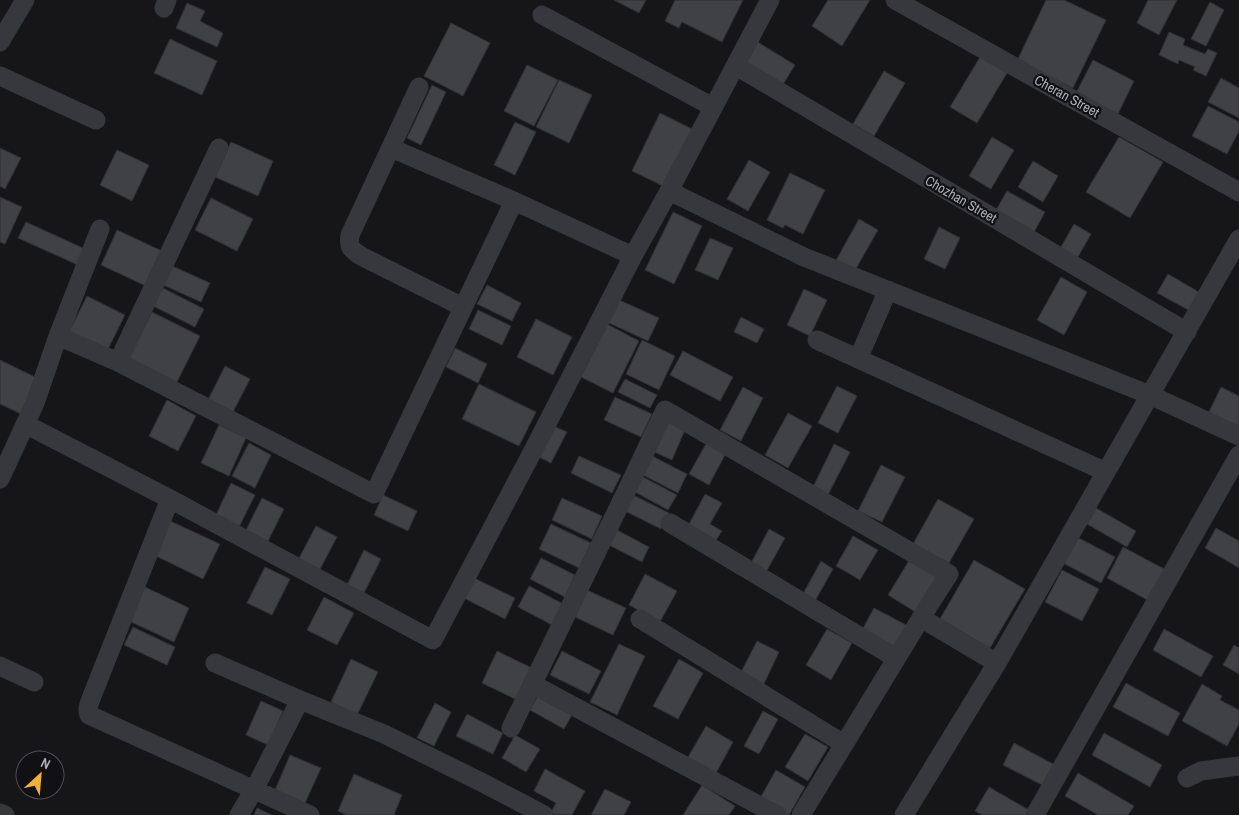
<svg xmlns="http://www.w3.org/2000/svg" width="1239" height="815" font-family="'Archivo Narrow',sans-serif">
	<style>
		.building { fill: #404145; stroke: #303034 }
		.lines { fill: none; stroke-linecap: round; stroke-linejoin: round }
		.minor { stroke: #37383d; stroke-width: 19 }
		.labels { text-anchor: middle; stroke-width: 4.5; stroke-linejoin: round; paint-order: stroke }
		.street-label { font-size: 14px; fill: #a8adb8; stroke: #111113 }
	</style>
	<rect width="100%" height="100%" fill="#161618"/>
	<path class="building" d="M614 0H646L639 13Z
		M675 0H743L722 42 682 22 679 28 665 21Z
		M828 0H870L842 46 812 26Z
		M1046 0H1064L1106 20 1073 88 1017 61Z
		M1148 0H1177L1159 35 1137 23Z
		M1210 2 1224 10 1206 46 1191 39Z
		M187 3 205 11 200 21 223 33 217 47 176 28Z
		M451 23 490 43 463 96 424 76Z
		M1169 32 1185 39 1183 45 1205 54 1208 49 1217 53 1206 76 1193 70 1195 67 1179 60 1178 64 1159 55Z
		M170 39 217 61 202 95 154 73Z
		M756 41 795 65 782 86 743 62Z
		M980 57 1007 73 977 123 950 107Z
		M1093 60 1134 81 1118 114 1076 93Z
		M527 65 558 80 534 126 504 111Z
		M884 71 905 83 874 136 853 124Z
		M1221 78 1239 88V118L1208 102Z
		M559 80 592 95 569 143 536 127Z
		M432 85 446 92 421 145 407 138Z
		M1208 106 1239 122V131L1227 154 1192 136Z
		M660 113 692 129 663 186 632 171Z
		M515 122 536 132 515 175 494 165Z
		M992 137 1014 150 991 189 969 176Z
		M1119 137 1163 162 1130 218 1086 192Z
		M231 142 273 161 258 196 215 177Z
		M0 148 21 158 5 189 0 186Z
		M117 150 149 165 132 201 100 185Z
		M749 160 770 172 748 211 727 199Z
		M1033 161 1058 176 1043 202 1018 187Z
		M790 173 825 190 803 234 785 225 783 228 767 220Z
		M1007 191 1045 212 1031 238 992 217Z
		M0 197 22 207 5 244 0 242Z
		M211 198 253 219 237 251 195 230Z
		M673 212 702 226 674 284 645 270Z
		M859 219 878 230 853 274 834 264Z
		M26 222 85 249 78 265 18 238Z
		M1074 224 1091 234 1074 264 1057 254Z
		M939 227 960 238 945 269 924 259Z
		M117 230 162 251 146 286 101 265Z
		M710 238 733 248 718 280 695 270Z
		M170 265 210 283 201 302 161 284Z
		M1168 274 1204 295 1194 313 1157 293Z
		M1061 277 1087 292 1064 335 1037 320Z
		M487 285 521 303 512 321 477 304Z
		M163 288 204 309 195 327 153 306Z
		M804 289 827 300 810 336 787 325Z
		M87 296 125 315 107 351 69 332Z
		M617 299 659 318 648 341 607 322Z
		M478 310 511 326 502 345 469 329Z
		M152 312 200 336 175 386 127 362Z
		M741 317 764 329 757 343 734 332Z
		M536 319 572 337 553 375 517 357Z
		M607 324 639 341 613 393 575 374Z
		M642 340 675 356 659 390 626 374Z
		M455 348 487 364 478 383 446 367Z
		M683 351 733 377 720 401 670 375Z
		M0 360 39 379 21 414 0 404Z
		M225 366 250 379 233 412 208 400Z
		M625 379 657 395 650 408 618 392Z
		M479 384 536 412 519 446 462 419Z
		M837 386 857 396 838 433 818 423Z
		M743 387 763 398 741 441 720 430Z
		M1221 387 1239 396V429L1208 414Z
		M615 397 652 414 641 437 604 420Z
		M167 400 196 416 178 451 149 436Z
		M788 413 812 426 788 468 765 455Z
		M665 421 685 430 672 460 652 451Z
		M219 425 246 438 229 476 201 463Z
		M551 425 567 432 551 463 535 455Z
		M707 442 726 453 709 485 689 474Z
		M249 443 271 455 255 488 232 476Z
		M834 444 850 452 828 495 813 487Z
		M650 455 687 474 678 493 641 474Z
		M579 456 621 475 612 493 571 473Z
		M881 465 905 477 882 522 858 511Z
		M641 476 677 495 668 510 633 491Z
		M231 483 255 495 238 529 215 517Z
		M631 494 669 513 661 529 623 510Z
		M705 494 722 503 710 524 722 531 714 543 687 528Z
		M383 495 417 511 408 531 374 515Z
		M262 498 284 509 266 545 244 534Z
		M562 498 602 516 592 539 552 520Z
		M938 499 974 519 949 563 913 544Z
		M1096 508 1136 531 1127 547 1087 524Z
		M168 520 220 544 203 579 152 554Z
		M551 524 591 543 579 568 539 549Z
		M316 526 337 537 319 571 298 560Z
		M1216 528 1239 541V568L1205 548Z
		M615 529 649 547 642 562 607 544Z
		M769 529 785 538 765 574 750 565Z
		M853 536 878 550 860 580 836 566Z
		M1075 536 1115 557 1101 583 1061 562Z
		M1123 547 1168 571 1151 602 1107 578Z
		M364 550 381 559 364 593 347 585Z
		M541 558 575 575 565 597 530 579Z
		M910 559 939 577 917 613 888 595Z
		M974 560 1025 589 990 648 940 619Z
		M821 561 833 569 815 601 803 594Z
		M265 567 290 579 272 615 247 603Z
		M1062 570 1099 589 1082 621 1045 602Z
		M645 574 677 591 660 622 629 605Z
		M472 577 515 598 505 619 462 597Z
		M143 586 189 608 174 642 127 620Z
		M529 586 567 606 556 627 518 607Z
		M587 590 626 608 613 635 575 617Z
		M324 597 354 613 337 645 307 630Z
		M874 608 908 626 895 650 861 632Z
		M133 627 175 647 167 665 124 645Z
		M827 629 852 643 831 680 806 665Z
		M1164 629 1213 656 1201 677 1153 650Z
		M757 641 779 652 763 686 740 674Z
		M619 644 645 656 617 715 590 702Z
		M1234 645 1239 648V674L1223 665Z
		M497 651 532 668 517 700 482 683Z
		M562 651 601 671 589 694 550 675Z
		M351 659 378 672 357 715 331 702Z
		M679 659 703 673 678 719 653 706Z
		M1126 683 1180 713 1168 736 1113 707Z
		M1202 684 1222 696 1220 700 1239 710V724L1227 746 1182 721Z
		M539 694 573 713 564 729 530 710Z
		M261 701 283 711 268 745 246 735Z
		M435 703 451 712 434 746 417 738Z
		M763 711 778 719 759 754 744 746Z
		M467 714 503 733 493 754 456 736Z
		M706 726 733 742 715 775 687 759Z
		M1104 733 1162 765 1150 787 1092 755Z
		M805 734 828 747 808 781 785 767Z
		M515 735 540 749 526 772 502 758Z
		M1014 743 1055 765 1044 786 1003 765Z
		M290 755 321 768 305 803 275 790Z
		M545 769 585 791 572 815 550 814 556 803 534 791Z
		M776 770 805 787 789 815H785L759 800Z
		M1078 773 1134 806 1128 815H1098L1065 796Z
		M354 774 402 795 394 815H347L338 811Z
		M702 785 735 806 729 815H683Z
		M989 787 1034 813 1033 815H982L975 811Z
		M605 789 631 802 624 815H591Z
		M257 808 272 815H254Z"/>
	<g class="lines">
		<path class="minor" d="M895 0 1239 192
			M164 8 167 0
			M542 15 713 107
			M0 42 25 0
			M736 66 1187 332
			M0 76 96 120
			M419 87 350 235C348 248 351 249 361 256L463 307
			M391 148 514 201 633 256
			M669 191 804 257 1150 395 1239 436
			M58 336 118 362 374 494 514 201
			M817 340 1106 472
			M858 359 888 290
			M118 362 219 148
			M25 424 170 499 433 640 535 447 633 256 669 191 770 0
			M0 479 35 403 58 336 100 229
			M170 499 92 696C90 702 86 709 89 715L310 815
			M670 523 896 658
			M921 618 997 663
			M640 619 844 744
			M215 663 300 700
			M0 666 34 682
			M532 684 777 815
			M511 728 626 492 665 410 949 574 921 618 801 815
			M1187 778 1201 771 1239 766
			M0 813 5 815
			M239 815 254 790 300 700 384 734 485 784 544 815
			M904 815 997 663 1239 239
			M1035 815 1239 455"/>
	</g>
	<g class="labels">
		<g class="street-label">
			<text transform="translate(1067 96) rotate(29)" y="5">Cheran Street</text>
			<text transform="translate(961 199) rotate(30)" y="5">Chozhan Street</text>
		</g>
	</g>
	<g transform="translate(40 775) rotate(26)"><circle r="24" fill="#111113" stroke="#4d4f55"/>
	<path d="M0-4L9 19L0 12L-9 19Z" fill="#f2b134"/>
	<text y="-8" font-size="14" font-weight="bold" text-anchor="middle" fill="#a8adb8">N</text>
	</g>
</svg>
